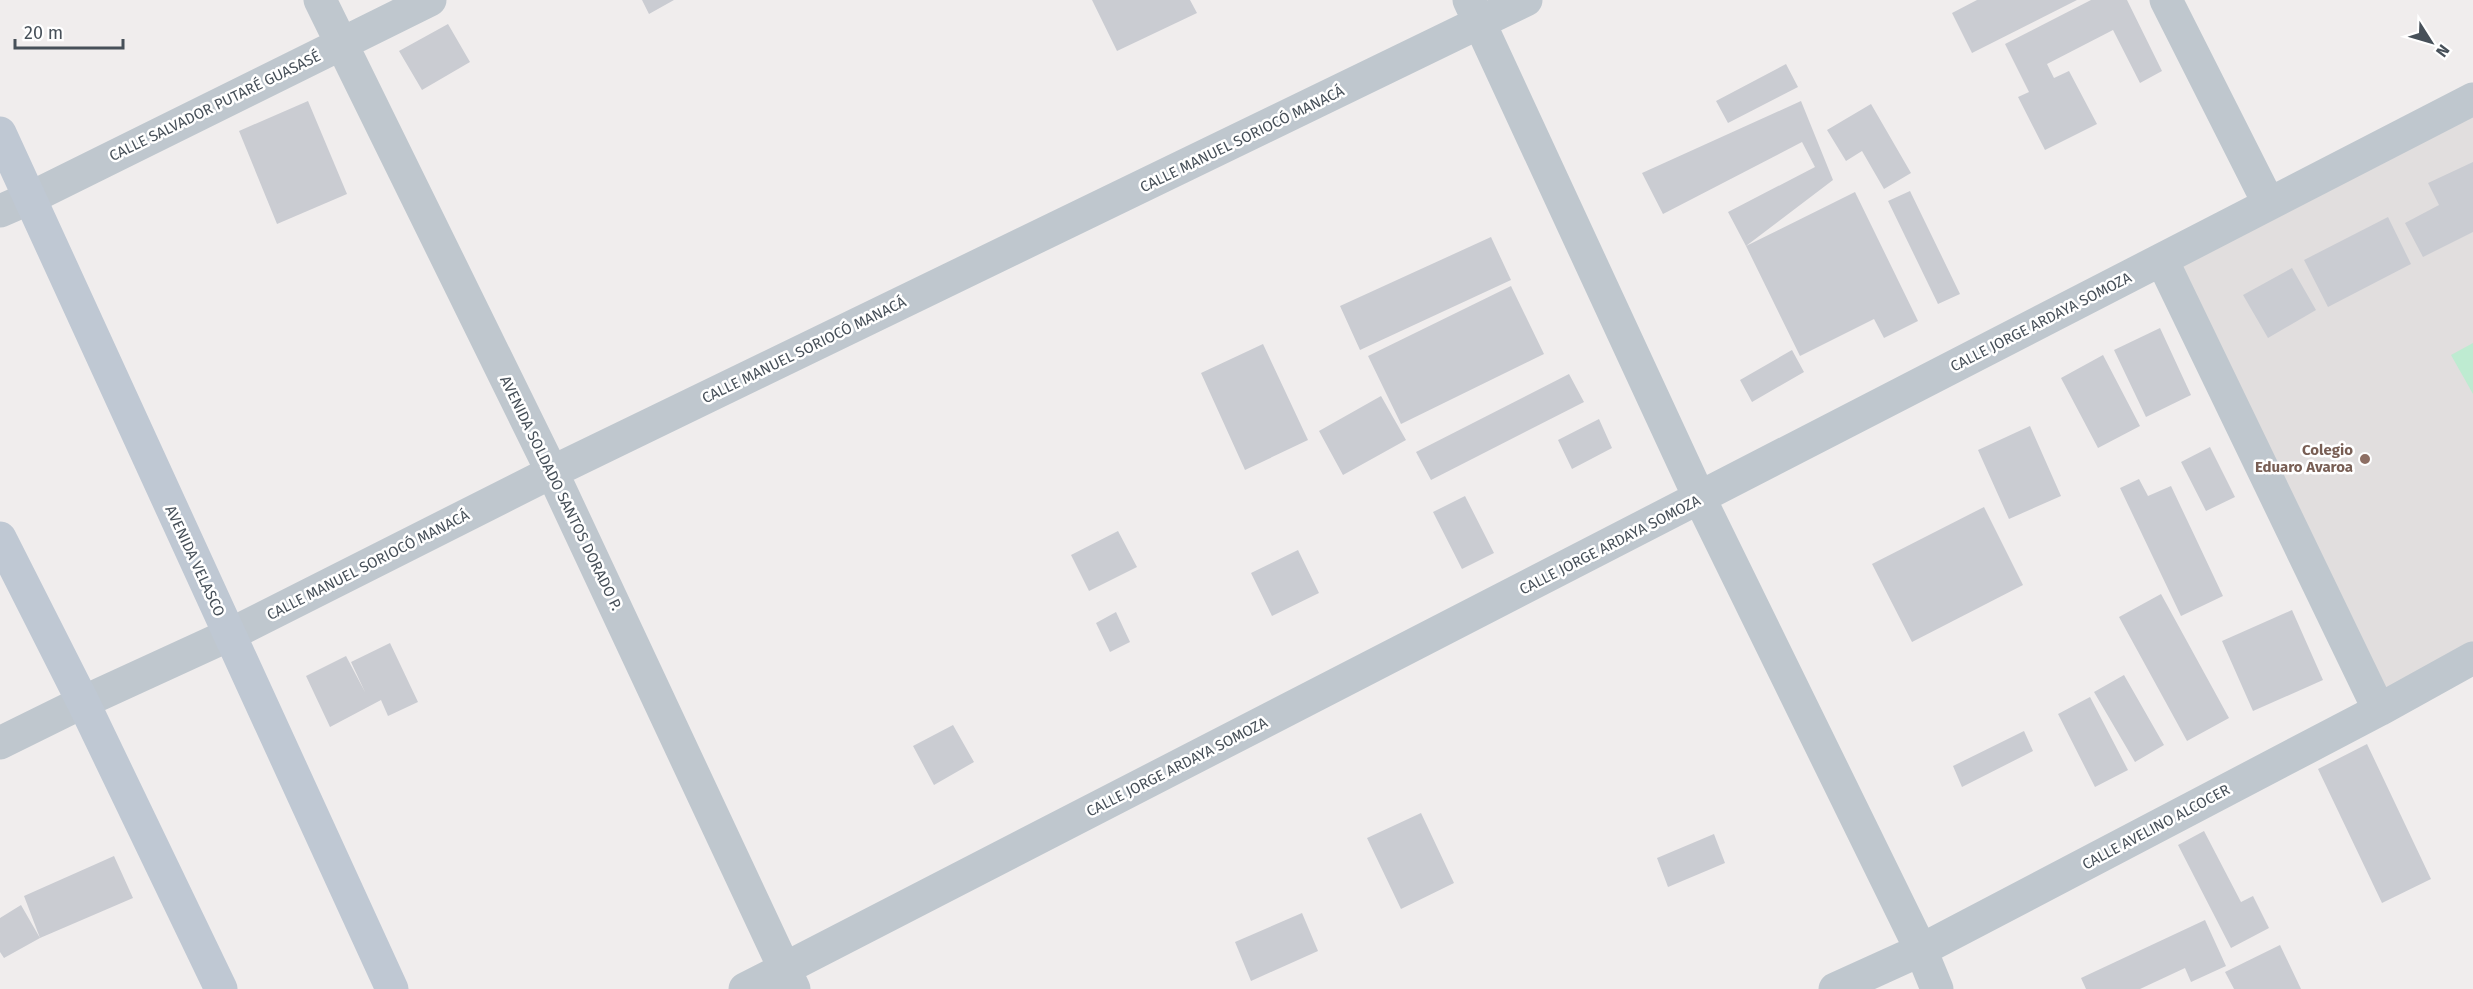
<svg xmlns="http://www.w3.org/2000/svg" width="2473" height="989" font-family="'Fira Sans',sans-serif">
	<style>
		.education { fill: #e1dede }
		.green { fill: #beebd1 }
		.building { fill: #caccd2 }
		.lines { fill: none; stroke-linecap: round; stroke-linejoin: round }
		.street { stroke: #bfc7ce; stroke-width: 33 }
		.secondary { stroke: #bfc8d3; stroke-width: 33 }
		.education-dot { fill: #8d6e63; stroke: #fff; stroke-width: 2 }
		.labels { text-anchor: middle; stroke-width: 5; stroke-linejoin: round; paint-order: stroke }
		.street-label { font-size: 15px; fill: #475059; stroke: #fff }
		.education-label { font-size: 15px; font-weight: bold; fill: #785e54; stroke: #fff; text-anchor: end }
	</style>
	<rect width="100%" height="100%" fill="#f0eded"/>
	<path class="education" d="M2473 99V658L2379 710 2162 260Z"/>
	<path class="green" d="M2473 343V394L2451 355Z"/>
	<path class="building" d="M642 0H674L649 14Z
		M1092 0H1190L1197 13 1117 51Z
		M1977 0H2077L1972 53 1952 13Z
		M2091 0H2127L2162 71 2140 83 2113 30 2047 64 2054 78 2069 71 2097 124 2045 150 2018 97 2029 92 2005 44Z
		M448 24 470 62 422 90 399 51Z
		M1786 64 1798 87 1728 123 1716 101Z
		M308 101 347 194 277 224 239 131Z
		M1801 101 1833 180 1746 246 1728 212 1815 167 1802 142 1663 214 1642 173Z
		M1871 104 1911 173 1884 189 1862 151 1846 161 1827 130Z
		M2473 162V232L2423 257 2405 223 2439 205 2428 183Z
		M1910 191 1960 294 1938 304 1888 201Z
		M1855 192 1918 321 1884 338 1874 319 1800 356 1746 246Z
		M2388 217 2411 264 2328 307 2304 260Z
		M1491 237 1511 280 1360 350 1340 306Z
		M2292 268 2316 310 2268 338 2243 295Z
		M1511 286 1544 354 1401 424 1368 356Z
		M2160 328 2191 395 2146 417 2114 350Z
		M1263 344 1308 440 1245 470 1201 373Z
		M1792 350 1804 372 1752 402 1740 380Z
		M2103 355 2140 426 2098 448 2061 378Z
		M1569 374 1584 402 1431 480 1416 452Z
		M1381 396 1406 440 1343 475 1319 431Z
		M1599 419 1612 448 1572 469 1558 440Z
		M2030 426 2061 496 2009 519 1978 450Z
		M2210 447 2235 497 2206 511 2181 462Z
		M2139 479 2148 496 2171 486 2223 596 2181 616 2120 488Z
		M1465 496 1494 553 1462 569 1433 512Z
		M1984 507 2023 585 1912 642 1872 564Z
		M1118 531 1137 567 1089 591 1071 555Z
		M1298 550 1319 593 1272 616 1251 573Z
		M2161 594 2229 718 2187 741 2119 617Z
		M2292 610 2323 680 2253 711 2222 641Z
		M1116 612 1130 642 1110 652 1096 623Z
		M390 643 418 702 388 716 381 700 330 727 306 676 346 656 365 692 351 662Z
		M2124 675 2164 745 2135 762 2094 692Z
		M2090 697 2128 770 2095 787 2058 714Z
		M953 725 974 762 934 785 913 746Z
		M2024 731 2033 751 1962 787 1953 766Z
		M2367 744 2431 879 2382 903 2318 769Z
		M1421 813 1454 883 1401 909 1367 838Z
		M2204 831 2241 902 2253 896 2269 928 2231 948 2178 845Z
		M1714 834 1725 863 1668 887 1657 858Z
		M114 856 133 898 40 938 24 896Z
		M21 905 40 938 4 958 0 952V918Z
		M1302 913 1318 951 1251 981 1235 942Z
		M2205 920 2226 966 2191 982 2185 968 2140 989H2086L2081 978Z
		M2280 945 2301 989H2234L2225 972Z"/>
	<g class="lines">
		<path class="street" d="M320 0 552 472 794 989
			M1469 0 1700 499 1921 950 1937 989
			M2166 0 2269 204
			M0 211 30 198 430 0
			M2162 260 2379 710
			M0 743 83 702 229 635 552 472 1526 0
			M745 989 2473 99
			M1835 989 1921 950 2379 710 2473 658"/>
		<path class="secondary" d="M0 133 392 989
			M0 538 83 702 221 989"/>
	</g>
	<circle class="education-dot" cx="2365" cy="459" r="6"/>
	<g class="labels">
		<g class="street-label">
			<text transform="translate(215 106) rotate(-26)" y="5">CALLE SALVADOR PUTARÉ GUASASÉ</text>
			<text transform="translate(1242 139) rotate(-26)" y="5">CALLE MANUEL SORIOCÓ MANACÁ</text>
			<text transform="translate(2041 322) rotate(-27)" y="5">CALLE JORGE ARDAYA SOMOZA</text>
			<text transform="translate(804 350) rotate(-26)" y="5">CALLE MANUEL SORIOCÓ MANACÁ</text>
			<text transform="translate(561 493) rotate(64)" y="5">AVENIDA SOLDADO SANTOS DORADO P.</text>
			<text transform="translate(1610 545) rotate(-27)" y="5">CALLE JORGE ARDAYA SOMOZA</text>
			<text transform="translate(195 561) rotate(65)" y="5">AVENIDA VELASCO</text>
			<text transform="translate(368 565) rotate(-27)" y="5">CALLE MANUEL SORIOCÓ MANACÁ</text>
			<text transform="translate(1177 767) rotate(-27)" y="5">CALLE JORGE ARDAYA SOMOZA</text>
			<text transform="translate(2156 827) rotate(-28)" y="5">CALLE AVELINO ALCOCER</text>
		</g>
		<g class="education-label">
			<text x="2353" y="455">Colegio<tspan x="2353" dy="17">Eduaro Avaroa</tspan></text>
		</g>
	</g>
	<g transform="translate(2431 42) rotate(127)" stroke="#ffffff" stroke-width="4.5" paint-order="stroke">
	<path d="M0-4.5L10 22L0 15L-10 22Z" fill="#475059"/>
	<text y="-9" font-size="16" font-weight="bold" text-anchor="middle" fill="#475059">N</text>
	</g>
	<path d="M15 39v9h108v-9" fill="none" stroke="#475059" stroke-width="3"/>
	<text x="24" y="39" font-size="18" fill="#475059" stroke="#ffffff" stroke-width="4.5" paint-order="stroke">20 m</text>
</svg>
